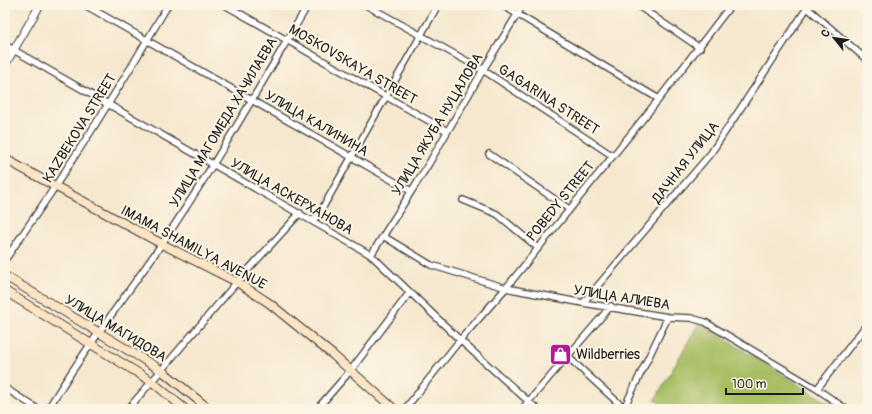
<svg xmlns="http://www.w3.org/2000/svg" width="872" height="414" font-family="Pangolin,sans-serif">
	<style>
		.green { fill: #a7be63; stroke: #626d40 }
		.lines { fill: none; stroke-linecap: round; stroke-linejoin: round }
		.minor-casing { stroke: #3d3b37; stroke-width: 8 }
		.tertiary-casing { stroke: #3d3b37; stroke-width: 9 }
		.secondary-casing { stroke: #3d3b37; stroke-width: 10 }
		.minor { stroke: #fff; stroke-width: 5.5 }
		.tertiary { stroke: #fff; stroke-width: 7 }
		.secondary { stroke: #fce5c4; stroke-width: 8 }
		.labels { text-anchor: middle; stroke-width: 4; stroke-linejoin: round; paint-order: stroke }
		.street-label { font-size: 14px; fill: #1c1c1c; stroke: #fcf5e5 }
		.poi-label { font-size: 14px; fill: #1c1c1c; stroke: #fcf5e5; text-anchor: start }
	</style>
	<rect width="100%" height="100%" fill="#fcf5e5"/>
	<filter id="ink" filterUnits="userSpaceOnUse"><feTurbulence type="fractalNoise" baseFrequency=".025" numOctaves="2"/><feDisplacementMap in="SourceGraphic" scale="8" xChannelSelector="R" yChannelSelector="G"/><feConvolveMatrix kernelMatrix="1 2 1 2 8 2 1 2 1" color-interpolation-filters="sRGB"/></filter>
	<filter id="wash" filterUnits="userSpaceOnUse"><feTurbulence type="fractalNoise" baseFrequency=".012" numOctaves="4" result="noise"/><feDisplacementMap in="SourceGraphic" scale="16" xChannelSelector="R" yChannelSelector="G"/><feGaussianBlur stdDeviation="0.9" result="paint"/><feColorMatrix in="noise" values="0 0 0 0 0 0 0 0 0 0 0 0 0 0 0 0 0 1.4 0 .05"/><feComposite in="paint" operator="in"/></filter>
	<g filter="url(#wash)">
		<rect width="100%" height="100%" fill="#f6e8cf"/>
		<path class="green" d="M699 323 838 409H668L655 400Z"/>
	</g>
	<g filter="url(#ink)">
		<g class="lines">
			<defs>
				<path id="minor" d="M85 5 411 191
					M225 5 447 131
					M366 5 483 70 613 156
					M502 5 659 99
					M637 5 700 48
					M804 5 867 60
					M5 45 371 255 460 340 537 409
					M489 154 569 209
					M463 200 497 214 538 248
					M312 220 318 216 438 5
					M383 236 431 265 506 288 583 303 668 317 691 318 705 322 817 389 846 409
					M371 255 428 165 483 70 523 5
					M5 260C63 177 117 93 168 5
					M583 303 711 153 807 8
					M568 357 625 409
					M5 388 38 409
					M817 389 867 324
					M624 408 668 317
					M48 409C82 352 124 299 161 245 214 167 260 86 308 5
					M128 409 237 282 300 213
					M317 409 351 370 410 292
					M405 409 460 340 506 288 659 99 731 5
					M522 409 611 306"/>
				<path id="tertiary" d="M5 65 40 5"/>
				<path id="secondary" d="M5 159 162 244 237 282 269 303 333 355 394 409
					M5 276 161 370 209 409
					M5 291 151 381 185 409"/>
			</defs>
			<use href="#minor" class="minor-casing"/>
			<use href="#tertiary" class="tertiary-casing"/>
			<use href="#secondary" class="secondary-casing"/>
			<use href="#minor" class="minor"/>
			<use href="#tertiary" class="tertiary"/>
			<use href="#secondary" class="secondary"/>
		</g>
	</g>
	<defs>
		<symbol id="shop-square" viewBox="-11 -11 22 22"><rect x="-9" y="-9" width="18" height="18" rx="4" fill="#b5179e" stroke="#fcf5e5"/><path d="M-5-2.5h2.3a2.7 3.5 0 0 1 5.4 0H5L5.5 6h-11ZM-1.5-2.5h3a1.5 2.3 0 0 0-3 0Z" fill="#fff"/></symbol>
	</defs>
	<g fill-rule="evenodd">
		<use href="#shop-square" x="548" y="342" width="25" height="25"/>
	</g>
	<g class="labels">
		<g class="street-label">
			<text transform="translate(353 64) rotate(30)" y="5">MOSKOVSKAYA STREET</text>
			<text transform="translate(549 99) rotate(33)" y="5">GAGARINA STREET</text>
			<text transform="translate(223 122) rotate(-59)" y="5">УЛИЦА МАГОМЕДА ХАЧИЛАЕВА</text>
			<text transform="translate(317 123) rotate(30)" y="5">УЛИЦА КАЛИНИНА</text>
			<text transform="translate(437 124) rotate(-59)" y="5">УЛИЦА ЯКУБА НУЦАЛОВА</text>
			<text transform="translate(79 128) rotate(-58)" y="5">KAZBEKOVA STREET</text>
			<text transform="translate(685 162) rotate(-52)" y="5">ДАЧНАЯ УЛИЦА</text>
			<text transform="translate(292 196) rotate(30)" y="5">УЛИЦА АСКЕРХАНОВА</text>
			<text transform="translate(560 201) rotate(-51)" y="5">POBEDY STREET</text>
			<text transform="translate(194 247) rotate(28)" y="5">IMAMA SHAMILYA AVENUE</text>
			<text transform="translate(622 297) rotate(9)" y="5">УЛИЦА АЛИЕВА</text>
			<text transform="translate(116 328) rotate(31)" y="5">УЛИЦА МАГИДОВА</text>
		</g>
		<g class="poi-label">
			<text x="576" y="359">Wildberries</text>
		</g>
	</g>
	<rect width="872" height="414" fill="none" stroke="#fcf5e5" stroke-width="20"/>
	<g transform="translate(834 38) rotate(300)" stroke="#fcf5e5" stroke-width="3" paint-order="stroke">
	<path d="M0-3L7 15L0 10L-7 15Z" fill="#1c1c1c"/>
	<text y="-6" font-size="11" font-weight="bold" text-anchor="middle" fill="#1c1c1c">С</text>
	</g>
	<path d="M726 388v6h77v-6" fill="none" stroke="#1c1c1c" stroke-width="2"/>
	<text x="732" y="388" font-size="12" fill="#1c1c1c" stroke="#fcf5e5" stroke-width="3" paint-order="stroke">100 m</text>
</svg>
